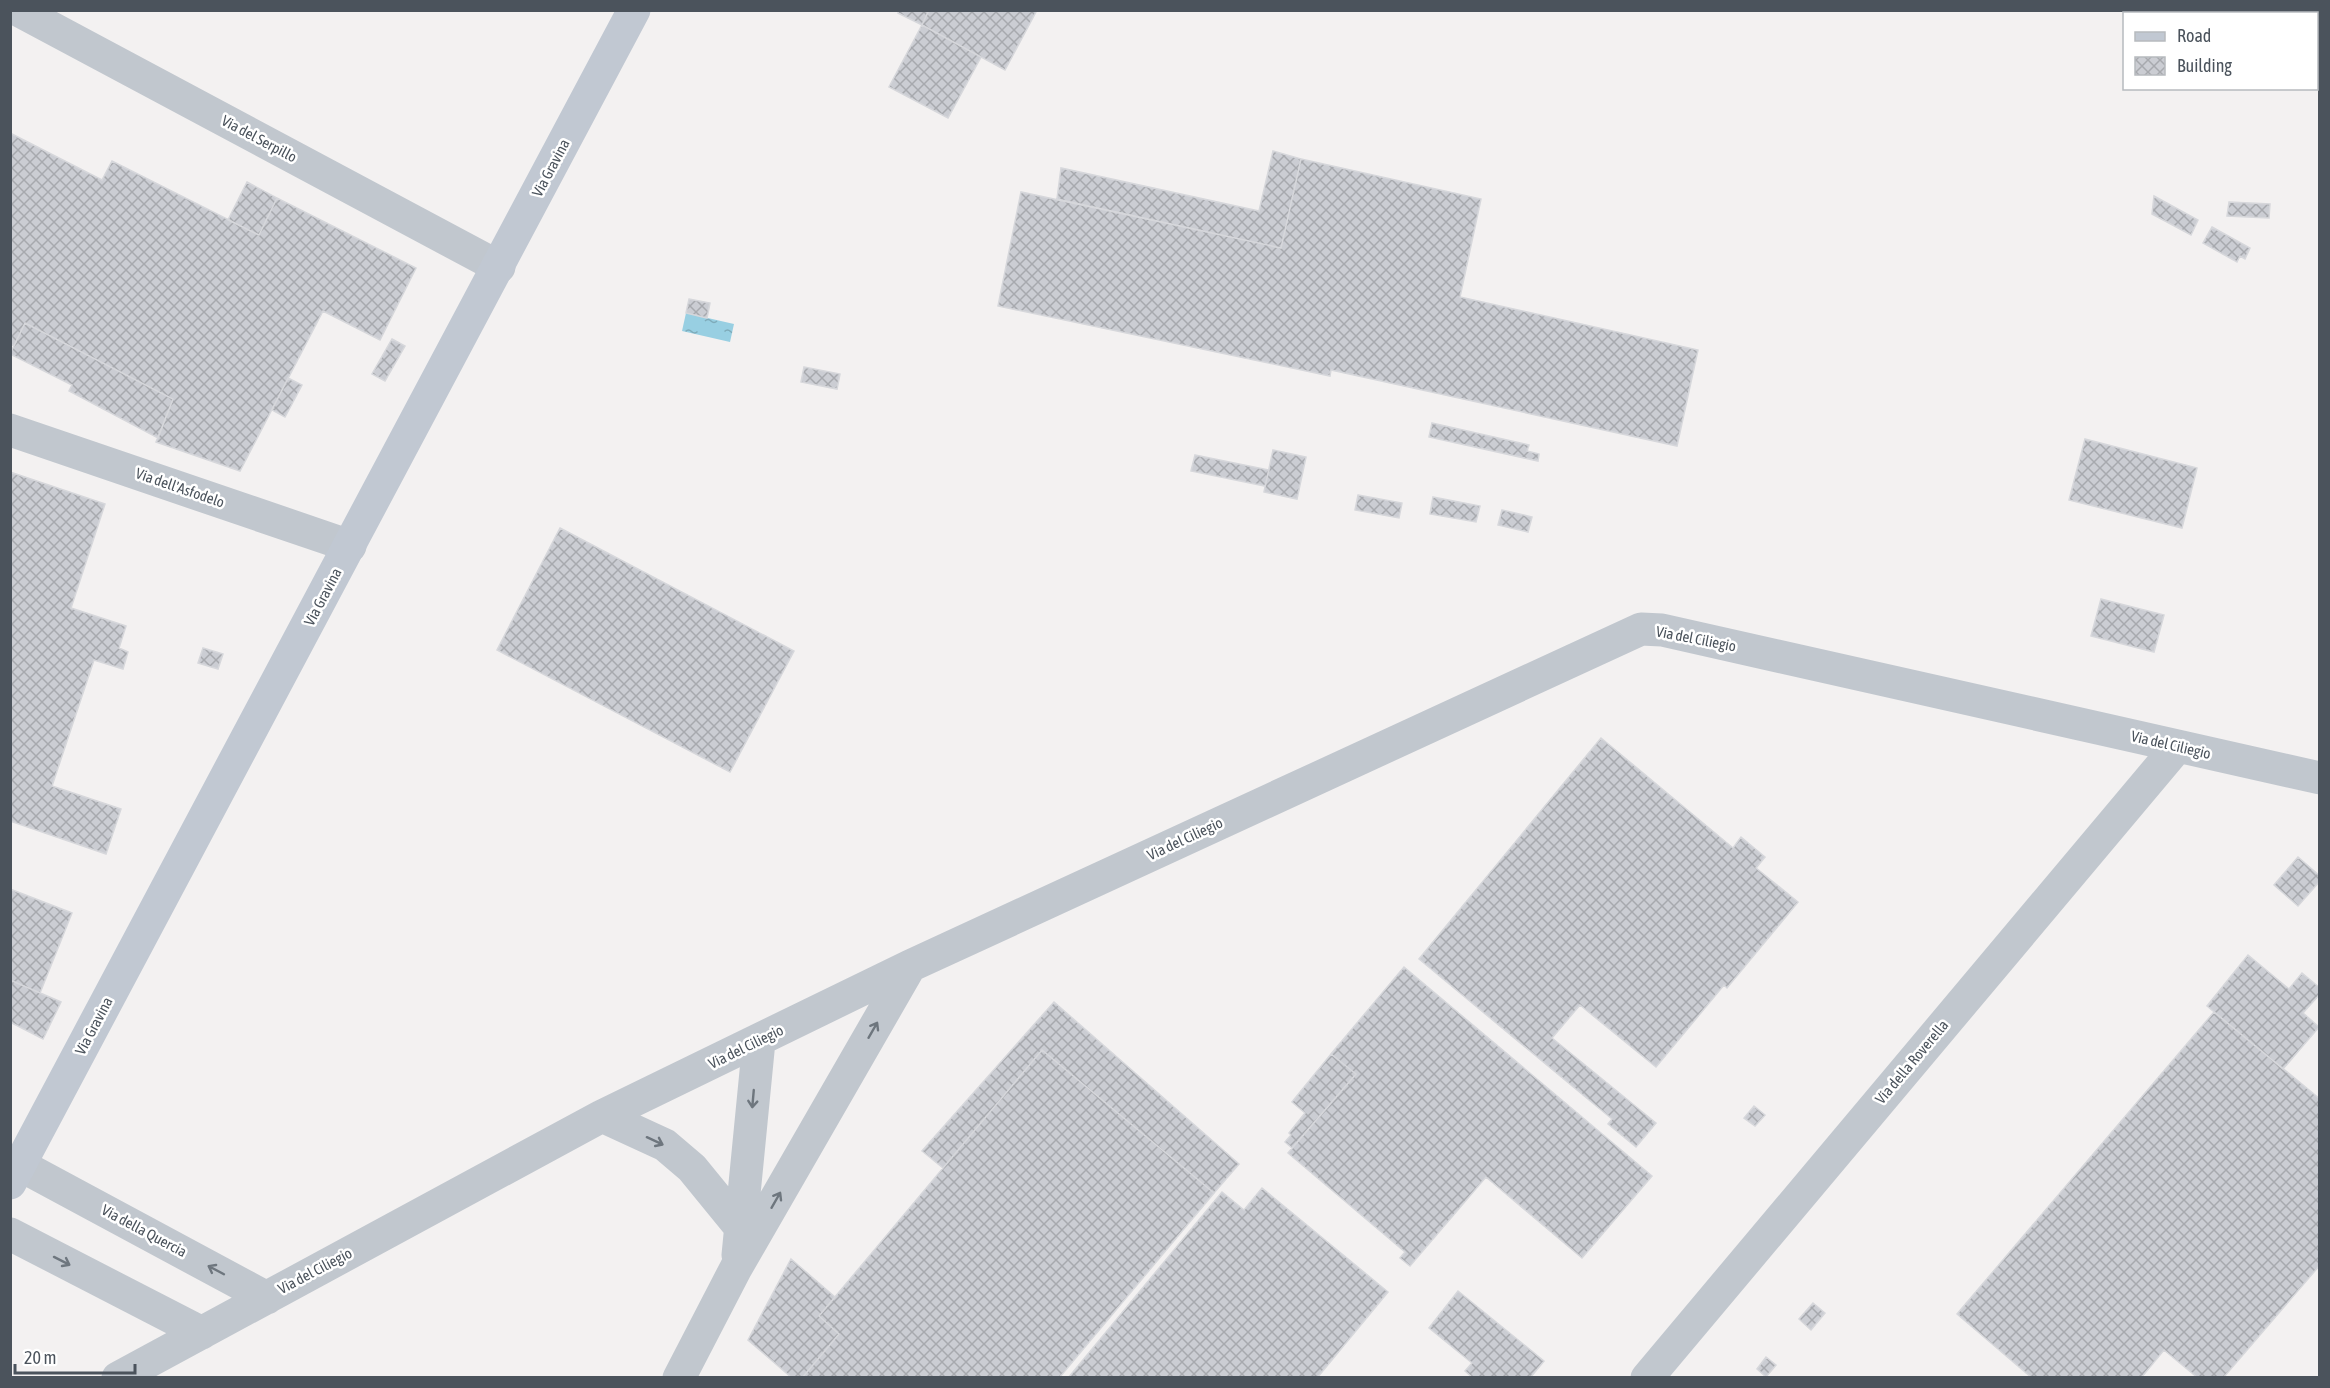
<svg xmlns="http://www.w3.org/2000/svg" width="2330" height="1388" font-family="'Asap Condensed',sans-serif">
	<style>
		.water { fill: url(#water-ripples) }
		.building { fill: url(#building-cross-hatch); stroke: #d6d7db; stroke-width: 1.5 }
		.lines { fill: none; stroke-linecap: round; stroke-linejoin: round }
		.street { stroke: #c1c7ce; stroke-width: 33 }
		.secondary { stroke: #c1c8d2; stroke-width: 33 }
		.oneway { stroke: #6e767e }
		.labels { text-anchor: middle; stroke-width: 5; stroke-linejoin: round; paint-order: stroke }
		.street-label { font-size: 15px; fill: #4b535c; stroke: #fff }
	</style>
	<defs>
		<pattern id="water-ripples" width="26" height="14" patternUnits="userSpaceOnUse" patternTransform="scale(1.5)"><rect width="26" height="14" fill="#98cfe2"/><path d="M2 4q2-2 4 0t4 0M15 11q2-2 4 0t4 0" fill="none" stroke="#7eabba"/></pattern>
		<pattern id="building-cross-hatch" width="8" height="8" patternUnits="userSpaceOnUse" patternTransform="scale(1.5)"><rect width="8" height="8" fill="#cbcdd3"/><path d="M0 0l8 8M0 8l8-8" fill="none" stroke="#a7a9ae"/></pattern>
	</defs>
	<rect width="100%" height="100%" fill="#f3f1f1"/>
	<path class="water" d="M686 313 734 324 730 342 682 331Z"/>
	<path class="building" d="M899 10H929L922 25 898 13Z
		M929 10H1037L1005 70 922 25Z
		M922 25 981 57 948 118 889 87Z
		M10 133 102 180 112 161 259 235 277 198 416 268 380 340 323 311 240 471 156 442 173 399 25 323 14 346 10 344Z
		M1273 151 1301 159 1281 248 1057 199 1061 168 1259 211Z
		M1301 159 1481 199 1460 297 1698 350 1677 446 1331 370 1330 376 998 306 1021 192 1281 248Z
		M247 182 277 198 259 235 228 220Z
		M2154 196 2198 220 2191 235 2152 214Z
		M2229 202 2270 204 2269 218 2227 216Z
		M2212 227 2250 248 2245 259 2240 256 2237 262 2203 243Z
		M689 299 710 303 707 318 686 313Z
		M25 323 173 399 158 438 69 391 72 385 10 354Z
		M392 339 405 346 385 381 372 374Z
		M804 367 840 374 837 389 801 382Z
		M288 378 302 385 285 417 272 410Z
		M1432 423 1529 445 1527 451 1539 454 1538 461 1429 437Z
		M2085 439 2197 468 2182 528 2069 500Z
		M1273 450 1306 457 1297 499 1264 492Z
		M1195 455 1269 470 1265 486 1191 471Z
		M10 472 105 504 71 608 126 626 119 648 128 652 123 669 94 660 52 786 121 809 106 854 10 821Z
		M1358 495 1402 503 1399 518 1355 510Z
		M1433 497 1480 506 1476 522 1430 514Z
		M1502 510 1532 517 1528 532 1498 525Z
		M560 528 794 651 730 772 497 650Z
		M2101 599 2164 615 2154 652 2091 636Z
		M203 648 223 654 218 669 198 663Z
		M1601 738 1733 848 1741 837 1765 857 1756 868 1798 902 1727 988 1724 985 1656 1067 1580 1005 1552 1038 1656 1123 1636 1147 1608 1124 1612 1119 1419 959Z
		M2298 857 2320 876V881L2298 906 2274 885Z
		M10 889 72 913 40 993 10 980Z
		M2248 955 2289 989 2302 973 2320 988V994L2303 1013 2319 1027 2283 1069 2207 1006Z
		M1404 967 1652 1176 1582 1258 1486 1177 1410 1266 1400 1258 1405 1252 1288 1153 1356 1074 1331 1054Z
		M10 980 61 1002 43 1039 10 1022Z
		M1054 1002 1239 1164 1214 1193 1042 1050 943 1168 922 1151Z
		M2214 1012 2320 1099V1265L2223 1378H2198L2164 1350 2141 1378H2032L1957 1314Z
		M1042 1050 1214 1193 1059 1378H802L839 1334 819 1316Z
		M1331 1054 1356 1074 1292 1148 1285 1142 1291 1135 1289 1133 1305 1113 1292 1102Z
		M1754 1106 1765 1115 1755 1126 1744 1118Z
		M1262 1188 1388 1292 1317 1378H1068L1222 1192 1244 1210Z
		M791 1259 835 1297 819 1316 839 1334 802 1378H792L748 1340Z
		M1458 1291 1544 1361 1530 1378H1473L1465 1371 1472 1363 1429 1328Z
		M1813 1303 1825 1313 1811 1330 1799 1319Z
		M1766 1357 1776 1365 1766 1377 1757 1369Z"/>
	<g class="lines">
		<path class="street" d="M18 10 499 267
			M10 430 350 546
			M602 1116 665 1145 692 1168 741 1228
			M20 1165 267 1298
			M10 1234 202 1333
			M738 1255 759 1041
			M118 1378 602 1116 910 966 1641 629 1662 630 2320 778
			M679 1378 736 1268 910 966
			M1647 1378 2177 747"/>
		<path class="secondary" d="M10 1183 634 10"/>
	</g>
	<defs><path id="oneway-shaft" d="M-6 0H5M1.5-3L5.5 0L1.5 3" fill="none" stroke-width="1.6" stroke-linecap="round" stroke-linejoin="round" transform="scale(1.5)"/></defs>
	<g class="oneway">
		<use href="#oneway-shaft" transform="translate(873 1030) rotate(-60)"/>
		<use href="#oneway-shaft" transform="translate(753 1099) rotate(95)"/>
		<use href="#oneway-shaft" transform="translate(655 1141) rotate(25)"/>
		<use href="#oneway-shaft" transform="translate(776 1200) rotate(-60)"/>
		<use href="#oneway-shaft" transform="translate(62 1261) rotate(27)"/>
		<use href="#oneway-shaft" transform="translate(216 1270) rotate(-152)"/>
	</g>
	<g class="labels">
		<g class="street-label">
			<text transform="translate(259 139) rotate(28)" y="5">Via del Serpillo</text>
			<text transform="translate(551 168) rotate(-62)" y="5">Via Gravina</text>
			<text transform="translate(180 488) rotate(19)" y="5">Via dell'Asfodelo</text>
			<text transform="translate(323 597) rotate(-62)" y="5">Via Gravina</text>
			<text transform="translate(1696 639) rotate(11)" y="5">Via del Ciliegio</text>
			<text transform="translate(2171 745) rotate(13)" y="5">Via del Ciliegio</text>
			<text transform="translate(1185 839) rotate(-25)" y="5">Via del Ciliegio</text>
			<text transform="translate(94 1026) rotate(-62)" y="5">Via Gravina</text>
			<text transform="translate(746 1047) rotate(-26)" y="5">Via del Ciliegio</text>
			<text transform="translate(1912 1062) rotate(-50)" y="5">Via della Roverella</text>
			<text transform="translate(144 1231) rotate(28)" y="5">Via della Quercia</text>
			<text transform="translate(315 1271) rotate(-28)" y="5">Via del Ciliegio</text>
		</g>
	</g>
	<rect width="2330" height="1388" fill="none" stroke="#4b535c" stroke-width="24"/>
	<rect x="2123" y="12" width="195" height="78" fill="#ffffff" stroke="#b7babe" stroke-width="1.5"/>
	<rect x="2135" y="32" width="30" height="9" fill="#c1c8d2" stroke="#b7babe" stroke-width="1.5"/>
	<text x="2177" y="42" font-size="18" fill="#4b535c">Road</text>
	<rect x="2135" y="57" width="30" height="18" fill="url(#building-cross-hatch)" stroke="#b7babe" stroke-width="1.5"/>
	<text x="2177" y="72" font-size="18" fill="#4b535c">Building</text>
	<path d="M15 1364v9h120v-9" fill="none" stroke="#4b535c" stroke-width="3"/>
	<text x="24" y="1364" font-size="18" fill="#4b535c" stroke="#ffffff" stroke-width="4.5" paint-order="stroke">20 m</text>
</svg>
